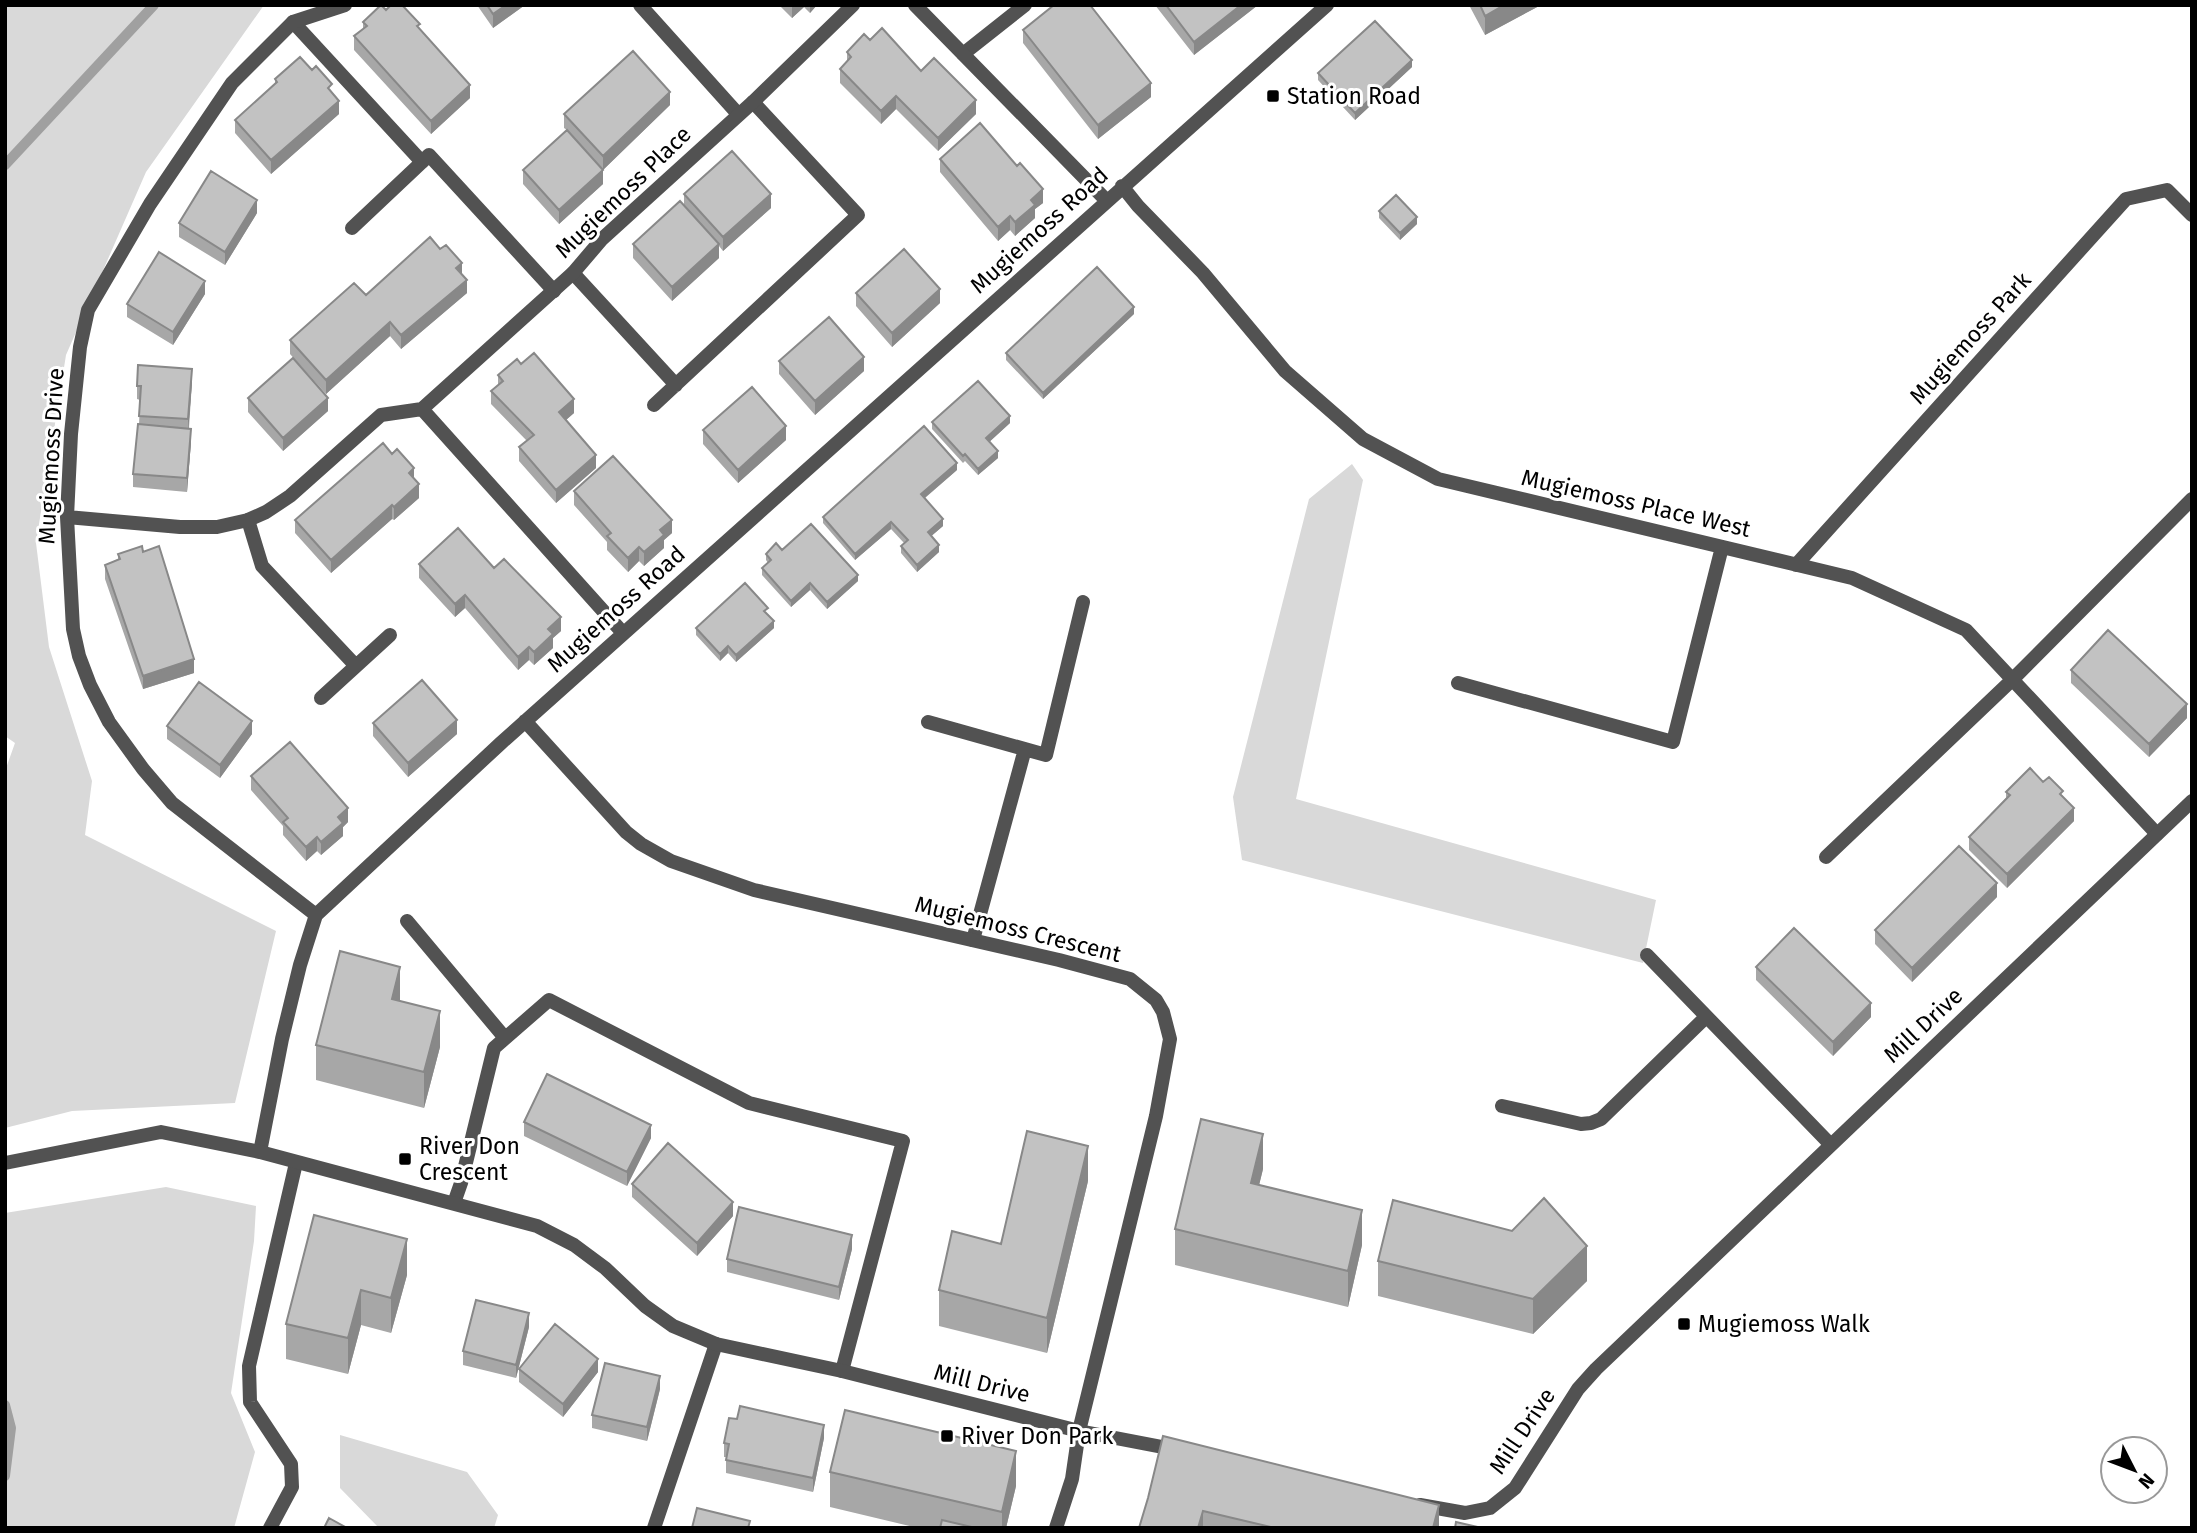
<svg xmlns="http://www.w3.org/2000/svg" width="2197" height="1533" font-family="'Fira Sans',sans-serif">
	<style>
		.green { fill: #d9d9d9 }
		.lines { fill: none; stroke-linecap: round; stroke-linejoin: round }
		.stream { stroke: #a0a0a0; stroke-width: 10 }
		.service { stroke: #525252; stroke-width: 14 }
		.minor { stroke: #525252; stroke-width: 14 }
		.tertiary { stroke: #525252; stroke-width: 14 }
		.wall { fill: #a7a7a7 }
		.shaded-wall { fill: #888 }
		.building { fill: #c2c2c2; stroke: #888; stroke-width: 2 }
		.poi-dot { fill: #000; stroke: #fff; stroke-width: 2.5 }
		.labels { text-anchor: middle; stroke-width: 6; stroke-linejoin: round; paint-order: stroke }
		.poi-label { font-size: 23px; fill: #000; stroke: #fff; text-anchor: start }
		.street-label { font-size: 23px; fill: #000; stroke: #fff }
	</style>
	<rect width="100%" height="100%" fill="#fff"/>
	<path class="green" d="M5 5H264L146 172 66 355 36 543 49 647 92 781 85 835 276 931 235 1103 72 1111 5 1128V771L15 743 5 736Z
		M1352 464 1363 480 1296 799 1656 900 1643 963 1242 860 1233 797 1309 499Z
		M166 1187 256 1206 254 1241 231 1393 255 1452 234 1528H5V1213Z
		M340 1435 467 1472 498 1515 494 1528H379L340 1488Z"/>
	<g class="lines">
		<path class="stream" d="M5 165 154 5
			M5 1405 11 1428 5 1476"/>
		<path class="service" d="M640 5 738 114
			M293 22 422 162 429 155 554 291
			M963 54 1025 5
			M352 228 422 162
			M573 273 676 385
			M654 405 858 215 753 102
			M248 520 262 566 356 666
			M321 698 390 635
			M928 722 1046 755 1083 602
			M407 921 505 1038
			M973 940 1025 749
			M454 1203 461 1183 494 1048 549 1000 749 1103 903 1141 842 1371"/>
		<path class="minor" d="M915 5 1106 200
			M1122 186 1138 206 1203 273 1285 371 1363 439 1438 479 1852 578 1966 630 2157 834
			M422 409 623 633
			M67 517 180 527H217L248 520 266 512 290 496 381 415 422 409 573 273 602 239 753 102 853 5
			M1796 565 2126 199 2167 190 2192 215
			M1458 683 1673 742 1722 547
			M525 721 626 832 641 844 671 861 754 890 1059 960 1130 979 1156 1000 1163 1012 1170 1039 1156 1116 1079 1431 1072 1479 1056 1528
			M1826 857 2012 680 2192 499
			M316 915 172 803 143 769 109 722 90 685 79 656 73 629 67 517 71 434 80 347 88 310 150 204 232 83 293 22 345 5
			M1647 955 1830 1144
			M1502 1106 1581 1124 1591 1123 1601 1119 1706 1017
			M260 1152 282 1039 300 965 316 915 501 743 1327 5
			M270 1528 292 1487 291 1464 250 1402 249 1366 296 1163
			M654 1528 716 1344"/>
		<path class="tertiary" d="M5 1163 161 1132 260 1152 537 1226 574 1245 605 1268 645 1306 673 1326 716 1344 842 1371 1079 1431 1178 1450
			M1420 1505 1465 1513 1490 1508 1515 1488 1578 1389 1596 1369 2192 801"/>
	</g>
	<path class="wall" d="M477 5H525L493 28Z
		M779 5H817L810 13 804 7 792 18Z
		M1155 5H1258L1194 55Z
		M1469 5H1541L1485 35Z
		M386 10 420 29 470 98 431 134 354 50V36L363 29V22Z
		M1023 30 1151 97 1098 139 1023 43Z
		M870 40 921 71 976 114 938 151 896 109 881 124 840 83V69L847 62V52Z
		M1412 67 1355 120 1318 80V73Z
		M312 70 332 94 339 114 271 174 235 133V120L275 85V79Z
		M670 105 603 170V184L559 224 523 184V170L567 130 564 128V114Z
		M940 159 1043 203 1035 209V218L1015 236 1010 230 998 241 940 172Z
		M684 194 771 208 723 251 719 246V258L672 301 633 258V244L684 206Z
		M1379 211 1417 224 1400 240 1379 218Z
		M257 213 225 265 179 237V223Z
		M462 274 467 293 401 349 390 336 326 394 290 354V340L366 295Z
		M856 293 940 303 892 347 856 306Z
		M205 294 173 345 127 317V304Z
		M1134 314 1043 399 1006 360V353Z
		M779 361 864 371 815 415 779 374Z
		M521 364 574 413 566 420 596 468 556 503 519 461V447L527 441 491 404V391L498 386V375Z
		M192 382 189 428 191 442 187 492 133 487V474L139 425 140 400 137 399V386Z
		M248 398 328 411 283 451 248 412Z
		M932 422 1010 423 989 442 998 458 978 475 965 461 963 463 932 429Z
		M703 430 786 440 738 483 703 444Z
		M957 470 925 498 943 526 931 536 939 552 917 572 901 553V546L904 543 891 529 855 560 823 523V517Z
		M414 478 419 498 394 520 392 519 331 573 295 533V520Z
		M574 491 672 533 664 540V548L644 566 639 561 628 572 607 550V542L574 505Z
		M782 550 858 581 827 609 810 590 791 607 762 575V568L768 563 766 560V554Z
		M143 552 194 673 143 689 105 579V565L118 559V554Z
		M419 564 494 568 561 631 553 638V648L534 665 529 660 518 670 465 608 455 617 419 578Z
		M768 614 774 628 736 662 728 653 720 661 696 635V628Z
		M2192 632V648L2190 647V634Z
		M2071 670 2187 718 2149 757 2071 683Z
		M373 723 457 734 408 777 373 736Z
		M167 726 252 734 220 778 167 739Z
		M251 776 348 822 343 827V836L321 855 317 851 306 861 283 835V826L251 790Z
		M2043 782 2063 796 2074 821 2007 888 1969 850V837L2006 798V792Z
		M1997 897 1912 982 1875 944V930Z
		M1756 967 1871 1017 1833 1056 1756 980Z
		M316 1045 440 1047 424 1108 316 1080Z
		M524 1122 651 1138 627 1186 524 1136Z
		M1263 1169 1259 1185 1362 1245 1348 1307 1175 1265V1229Z
		M1088 1181 1047 1353 939 1326V1290L1001 1244Z
		M632 1184 733 1216 697 1256 632 1197Z
		M314 1215 407 1275 391 1333 361 1325 348 1374 286 1359V1324Z
		M1512 1231 1587 1281 1533 1334 1378 1296V1261Z
		M852 1249 839 1300 727 1272V1259Z
		M529 1327 516 1378 463 1365V1351Z
		M519 1369 598 1372 563 1417 519 1382Z
		M660 1389 647 1441 592 1428V1415Z
		M824 1438 813 1492 726 1473V1457H724V1443Z
		M830 1472 1016 1486 1006 1528H918L830 1507Z
		M1148 1498 1439 1528H1139Z"/>
	<path class="shaded-wall" d="M506 5H525L493 28V14Z
		M792 5H804V7L792 18Z
		M810 5H817L810 13Z
		M1241 5H1258L1194 55V42Z
		M1504 5H1541L1485 35V16Z
		M1412 60V67L1355 120V113Z
		M1151 83V97L1098 139V125Z
		M470 85V98L431 134V121Z
		M670 92V105L603 170V156Z
		M896 96V109L881 124V111Z
		M976 100V114L938 151V138Z
		M339 101V114L271 174V160Z
		M603 170V184L559 224V210Z
		M1043 189V203L1035 209V218L1015 236V222L1031 200Z
		M771 194V208L723 251V237Z
		M257 200V213L225 265V252Z
		M1010 216V230L998 241V227Z
		M1417 217V224L1400 240V233Z
		M719 244V258L672 301V287Z
		M462 263V276L456 268Z
		M467 280V293L401 349V335Z
		M205 281V294L173 345V332Z
		M940 289V303L892 347V333Z
		M1134 307V314L1043 399V393Z
		M390 322V336L326 394V380Z
		M864 357V371L815 415V401Z
		M192 369V382L188 433V419Z
		M328 398V411L283 451V438Z
		M574 399V413L559 426V412Z
		M1010 416V423L986 445V438Z
		M786 426V440L738 483V470Z
		M191 429V442L187 492V478Z
		M998 451V458L978 475V469Z
		M596 455V468L556 503V490Z
		M957 463V470L921 501V494Z
		M414 468V482L409 473Z
		M419 484V498L394 520V507Z
		M392 505V519L331 573V560Z
		M943 519V526L928 539V532Z
		M672 520V533L664 540V548L644 566V552L660 530Z
		M891 522V529L855 560V554Z
		M939 545V552L917 572V565Z
		M639 547V561L628 572V558Z
		M858 575V581L827 609V602Z
		M810 583V590L791 607V601Z
		M465 595V608L455 617V604Z
		M561 617V631L553 638V648L534 665V652L548 629Z
		M774 621V628L736 662V655Z
		M728 646V653L720 661V654Z
		M529 647V660L518 670V657Z
		M194 659V673L143 689V676Z
		M2187 704V718L2149 757V744Z
		M457 720V734L408 777V763Z
		M252 721V734L220 778V765Z
		M348 808V822L343 827V836L321 855V842L338 817Z
		M2074 808V821L2007 888V874Z
		M317 837V851L306 861V847Z
		M1997 883V897L1912 982V968Z
		M400 967V1002L392 999Z
		M1871 1003V1017L1833 1056V1042Z
		M440 1011V1047L424 1108V1072Z
		M651 1125V1138L627 1186V1172Z
		M1263 1134V1169L1251 1218V1183Z
		M1088 1146V1181L1047 1353V1318Z
		M733 1202V1216L697 1256V1243Z
		M1362 1210V1245L1348 1307V1271Z
		M852 1235V1249L839 1300V1287Z
		M407 1239V1275L391 1333V1298Z
		M1587 1246V1281L1533 1334V1299Z
		M361 1290V1325L348 1374V1338Z
		M529 1313V1327L516 1378V1365Z
		M598 1359V1372L563 1417V1404Z
		M660 1376V1389L647 1441V1427Z
		M824 1425V1438L813 1492V1478Z
		M1016 1451V1486L1006 1528H1002V1512Z
		M1439 1505V1528H1433Z
		M1203 1511V1528H1198Z"/>
	<path class="building" d="M381 5 386 10 391 5H402L420 24 417 26 470 85 431 121 354 36 367 26 363 22Z
		M487 5H506L493 14Z
		M1054 5H1090L1151 83 1098 125 1023 30Z
		M1166 5H1241L1194 42Z
		M1480 5H1504L1485 16Z
		M1375 21 1412 60 1355 113 1318 73Z
		M882 28 921 71 934 58 976 100 938 138 896 96 881 111 840 69 851 57 847 52 864 34 870 40Z
		M633 51 670 92 603 156 564 114Z
		M300 57 312 70 316 66 332 84 328 88 339 101 271 160 235 120 277 82 275 79Z
		M980 123 1017 166 1020 163 1043 189 1031 200 1035 205 1015 222 1010 216 998 227 940 159Z
		M567 130 603 170 559 210 523 170Z
		M732 151 771 194 723 237 684 194Z
		M211 171 257 200 225 252 179 223Z
		M1396 195 1417 217 1400 233 1379 211Z
		M680 201 719 244 672 287 633 244Z
		M430 237 440 249 446 245 462 263 456 268 467 280 401 335 390 322 326 380 290 340 354 283 366 295Z
		M904 249 940 289 892 333 856 293Z
		M159 252 205 281 173 332 127 304Z
		M1097 267 1134 307 1043 393 1006 353Z
		M829 317 864 357 815 401 779 361Z
		M534 353 574 399 559 412 596 455 556 490 519 447 534 435 491 391 503 381 498 375 517 359 521 364Z
		M293 358 328 398 283 438 248 398Z
		M138 365 192 369 188 419 139 416 141 386H137Z
		M978 381 1010 416 986 438 998 451 978 469 965 454 963 456 932 422Z
		M752 387 786 426 738 470 703 430Z
		M138 424 191 429 187 478 133 474Z
		M924 426 957 463 921 494 943 519 928 532 939 545 917 565 901 546 908 540 891 522 855 554 823 517Z
		M383 443 392 454 397 449 414 468 409 473 419 484 394 507 392 505 331 560 295 520Z
		M613 456 672 520 660 530 664 535 644 552 639 547 628 558 607 536 611 533 574 491Z
		M811 524 858 575 827 602 810 583 791 601 762 568 771 560 766 554 776 543 782 550Z
		M458 528 494 568 504 559 561 617 548 629 553 634 534 652 529 647 518 657 465 595 455 604 419 564Z
		M142 546 143 552 159 546 194 659 143 676 105 565 120 559 118 554Z
		M745 583 768 608 764 611 774 621 736 655 728 646 720 654 696 628Z
		M2108 630 2187 704 2149 744 2071 670Z
		M422 680 457 720 408 763 373 723Z
		M199 682 252 721 220 765 167 726Z
		M290 742 348 808 338 817 343 823 321 842 317 837 306 847 283 822 288 818 251 776Z
		M2030 768 2043 782 2049 777 2063 791 2060 794 2074 808 2007 874 1969 837 2010 795 2006 792Z
		M1959 846 1997 883 1912 968 1875 930Z
		M1794 928 1871 1003 1833 1042 1756 967Z
		M340 951 400 967 392 999 440 1011 424 1072 316 1045Z
		M547 1074 651 1125 627 1172 524 1122Z
		M1201 1119 1263 1134 1251 1183 1362 1210 1348 1271 1175 1229Z
		M1027 1131 1088 1146 1047 1318 939 1290 952 1231 1001 1244Z
		M668 1143 733 1202 697 1243 632 1184Z
		M1544 1198 1587 1246 1533 1299 1378 1261 1393 1200 1512 1231Z
		M739 1207 852 1235 839 1287 727 1259Z
		M314 1215 407 1239 391 1298 361 1290 348 1338 286 1324Z
		M476 1300 529 1313 516 1365 463 1351Z
		M555 1324 598 1359 563 1404 519 1369Z
		M605 1363 660 1376 647 1427 592 1415Z
		M740 1406 824 1425 813 1478 726 1460 729 1444 724 1443 729 1418 737 1419Z
		M845 1410 1016 1451 1002 1512 830 1472Z
		M1163 1436 1439 1505 1433 1528H1275L1203 1511 1198 1528H1139L1148 1498Z
		M697 1508 750 1521 748 1528H692Z
		M329 1518 347 1528H324Z
		M942 1520 976 1528H940Z
		M1456 1522 1482 1528H1455Z"/>
	<g class="poi-dot">
		<rect x="1266" y="89" width="14" height="14" rx="3.5"/>
		<rect x="398" y="1152" width="14" height="14" rx="3.5"/>
		<rect x="1677" y="1317" width="14" height="14" rx="3.5"/>
		<rect x="940" y="1429" width="14" height="14" rx="3.5"/>
	</g>
	<g class="labels">
		<g class="poi-label">
			<text x="1287" y="104">Station Road</text>
			<text x="419" y="1154">River Don<tspan x="419" dy="26">Crescent</tspan></text>
			<text x="1698" y="1332">Mugiemoss Walk</text>
			<text x="961" y="1444">River Don Park</text>
		</g>
		<g class="street-label">
			<text transform="translate(623 192) rotate(-44)" y="8">Mugiemoss Place</text>
			<text transform="translate(1039 230) rotate(-42)" y="8">Mugiemoss Road</text>
			<text transform="translate(1970 338) rotate(-48)" y="8">Mugiemoss Park</text>
			<text transform="translate(51 456) rotate(-87)" y="8">Mugiemoss Drive</text>
			<text transform="translate(1636 503) rotate(13)" y="8">Mugiemoss Place West</text>
			<text transform="translate(616 609) rotate(-42)" y="8">Mugiemoss Road</text>
			<text transform="translate(1018 929) rotate(14)" y="8">Mugiemoss Crescent</text>
			<text transform="translate(1923 1025) rotate(-43)" y="8">Mill Drive</text>
			<text transform="translate(982 1383) rotate(14)" y="8">Mill Drive</text>
			<text transform="translate(1522 1431) rotate(-56)" y="8">Mill Drive</text>
		</g>
	</g>
	<rect width="2197" height="1533" fill="none" stroke="#000000" stroke-width="14"/>
	<g transform="translate(2134 1470) rotate(132)"><circle r="33" fill="#ffffff" stroke="#999999" stroke-width="2"/>
	<path d="M0-5L12 26L0 18L-12 26Z" fill="#000000"/>
	<text y="-10" font-size="19" font-weight="bold" text-anchor="middle" fill="#000000">N</text>
	</g>
</svg>
